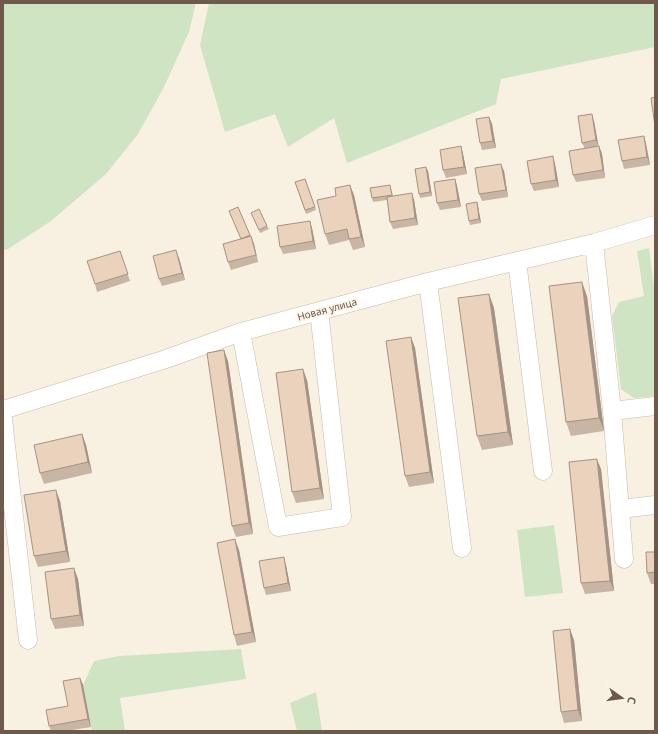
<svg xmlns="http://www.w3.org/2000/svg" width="658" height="734" font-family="'Noto Sans',sans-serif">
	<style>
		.green { fill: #cee4c3 }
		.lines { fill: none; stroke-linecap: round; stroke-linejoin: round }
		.minor-casing { stroke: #c7b9ab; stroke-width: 19 }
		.minor { stroke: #fff; stroke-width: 18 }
		.wall { fill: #c9b5a3 }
		.shaded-wall { fill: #a49384 }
		.building { fill: #ead2bd; stroke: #a49384 }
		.labels { text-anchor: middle; stroke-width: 3.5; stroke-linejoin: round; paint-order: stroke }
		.street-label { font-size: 10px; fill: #6d5a4c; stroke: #fcf5e8 }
	</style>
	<rect width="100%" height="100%" fill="#f8f1e2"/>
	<path class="green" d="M3 3H196L189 32 164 87 138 134 106 174 51 221 8 249 3 250Z
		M209 3H655V47L501 79 496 104 347 163 334 118 288 147 275 114 225 132 200 45Z
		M649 248 655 296V396L634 398 621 389 612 316 619 302 644 296 637 251Z
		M554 525 563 593 525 597 517 530Z
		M241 649 246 679 120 698 125 731H92L83 685 94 661 119 656Z
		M316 692 322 731H297L290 703Z"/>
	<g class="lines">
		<defs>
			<path id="minor" d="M594 243 612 411 655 406
				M517 261 543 471
				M428 282 462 548
				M241 332 278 527 342 517 319 311
				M3 410 166 359 241 332 428 282 594 243 655 225
				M612 411 624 559
				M3 419 28 640
				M621 509 655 505"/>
		</defs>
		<use href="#minor" class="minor-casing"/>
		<use href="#minor" class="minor"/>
	</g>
	<path class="wall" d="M489 117 492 124 496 148 482 150 480 143Z
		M594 121 598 147 599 146 602 154 605 178 576 182 573 175 585 149 582 143Z
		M644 136 646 144 650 165 624 169 622 161Z
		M461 146 463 154 467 174 446 178 443 170Z
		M553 156 555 164 559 187 534 191 531 184Z
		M428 171 432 196 420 198 419 194Z
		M504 171 508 197 482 201 479 194Z
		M305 179 316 210 306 214 295 182Z
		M455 179 457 186 461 207 440 210 437 203Z
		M390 185 393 196 414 200 418 225 393 229 390 222 387 200 373 202 372 198Z
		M354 195 365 247 353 250 349 240 329 245 325 234Z
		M477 202 478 206 481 223 470 225 469 221Z
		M238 207 254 244 258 262 231 270 228 262 241 239Z
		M251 213 267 226 269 229 260 233Z
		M312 228 316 249 283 254 280 247Z
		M120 251 130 281 97 292 95 284Z
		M179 258 185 280 162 286 159 279Z
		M489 294 494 308 513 445 482 450 477 436Z
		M587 296 604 431 571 436 566 422Z
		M411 337 415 348 434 483 409 487 405 476Z
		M228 361 253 534 236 537 232 526Z
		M307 380 324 499 296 503 292 492Z
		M82 434 86 445 92 473 44 484 40 473Z
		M601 469 614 591 585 594 581 583Z
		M60 501 70 562 38 567 34 556Z
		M239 550 256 642 237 646 234 635Z
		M655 552V584H651L647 573Z
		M286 565 291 591 266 595 264 588Z
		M78 579 84 626 55 629 51 619Z
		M574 640 582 721 564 723 561 712Z
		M80 678 83 685 91 727 66 731H51L49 726 68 706Z"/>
	<path class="shaded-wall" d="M592 114 594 121 599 148 596 140Z
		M489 117 492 124 496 148 493 141Z
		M644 136 646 144 650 165 647 157Z
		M461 146 463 154 467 174 464 167Z
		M599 146 602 154 605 178 603 170Z
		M553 156 555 164 559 187 556 180Z
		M501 164 504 171 508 197 506 190Z
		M426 167 428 171 432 196 430 192Z
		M455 179 457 186 461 207 458 200Z
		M350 185 354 195 365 247 361 237Z
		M412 193 414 200 418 225 415 218Z
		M477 202 478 206 481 223 479 219Z
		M310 221 312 228 316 249 313 241Z
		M251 236 254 244 258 262 256 255Z
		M176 250 179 258 185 280 182 273Z
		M582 282 587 296 604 431 599 418Z
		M489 294 494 308 513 445 508 432Z
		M411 337 415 348 434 483 430 472Z
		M224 350 228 361 253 534 249 523Z
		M303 369 307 380 324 499 320 488Z
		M82 434 86 445 92 473 88 462Z
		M597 459 601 469 614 591 610 581Z
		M56 490 60 501 70 562 66 551Z
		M235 539 239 550 256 642 252 632Z
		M284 557 286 565 291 591 288 583Z
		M74 568 78 579 84 626 80 615Z
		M570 629 574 640 582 721 578 710Z
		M3 669 4 688 3 684Z
		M80 678 83 685 91 727 88 719Z"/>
	<path class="building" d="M655 97V126L651 98Z
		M592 114 596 140 582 143 578 116Z
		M489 117 493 141 480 143 476 119Z
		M644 136 647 157 622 161 618 140Z
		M461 146 464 167 443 170 440 150Z
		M599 146 603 170 573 175 569 151Z
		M553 156 556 180 531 184 527 161Z
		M501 164 506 190 479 194 475 168Z
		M426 167 430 192 419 194 415 169Z
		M305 179 315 207 305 210 295 182Z
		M455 179 458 200 437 203 434 182Z
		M350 185 361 237 349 239 347 229 325 234 317 200 336 196 335 188Z
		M390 185 392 195 372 198 370 188Z
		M412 193 415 218 390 222 387 197Z
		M477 202 479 219 469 221 466 204Z
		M238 207 250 235 241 239 229 211Z
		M259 209 267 226 259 230 251 213Z
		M310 221 313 241 280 247 277 226Z
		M251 236 256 255 228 262 223 244Z
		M176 250 182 273 159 279 153 256Z
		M120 251 128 274 95 284 87 261Z
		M582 282 599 418 566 422 549 286Z
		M489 294 508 432 477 436 458 298Z
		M411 337 430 472 405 476 386 341Z
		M224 350 249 523 232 526 207 353Z
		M303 369 320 488 292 492 276 373Z
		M82 434 88 462 40 473 34 445Z
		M597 459 610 581 581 583 569 462Z
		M56 490 66 551 34 556 24 495Z
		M235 539 252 632 234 635 217 543Z
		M646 552H655V572L647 573Z
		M284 557 288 583 264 588 259 561Z
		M74 568 80 615 51 619 45 572Z
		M570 629 578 710 561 712 553 631Z
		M80 678 88 719 49 726 46 710 68 706 63 681Z"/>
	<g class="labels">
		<g class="street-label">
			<text transform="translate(327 309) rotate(-15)" y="4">Новая улица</text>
		</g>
	</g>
	<rect width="658" height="734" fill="none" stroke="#6d5a4c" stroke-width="8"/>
	<g transform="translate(622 698) rotate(104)" stroke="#fcf5e8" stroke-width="3" paint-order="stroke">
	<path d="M0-3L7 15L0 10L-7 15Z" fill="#6d5a4c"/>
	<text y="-6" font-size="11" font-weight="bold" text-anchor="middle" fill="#6d5a4c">С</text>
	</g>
</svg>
